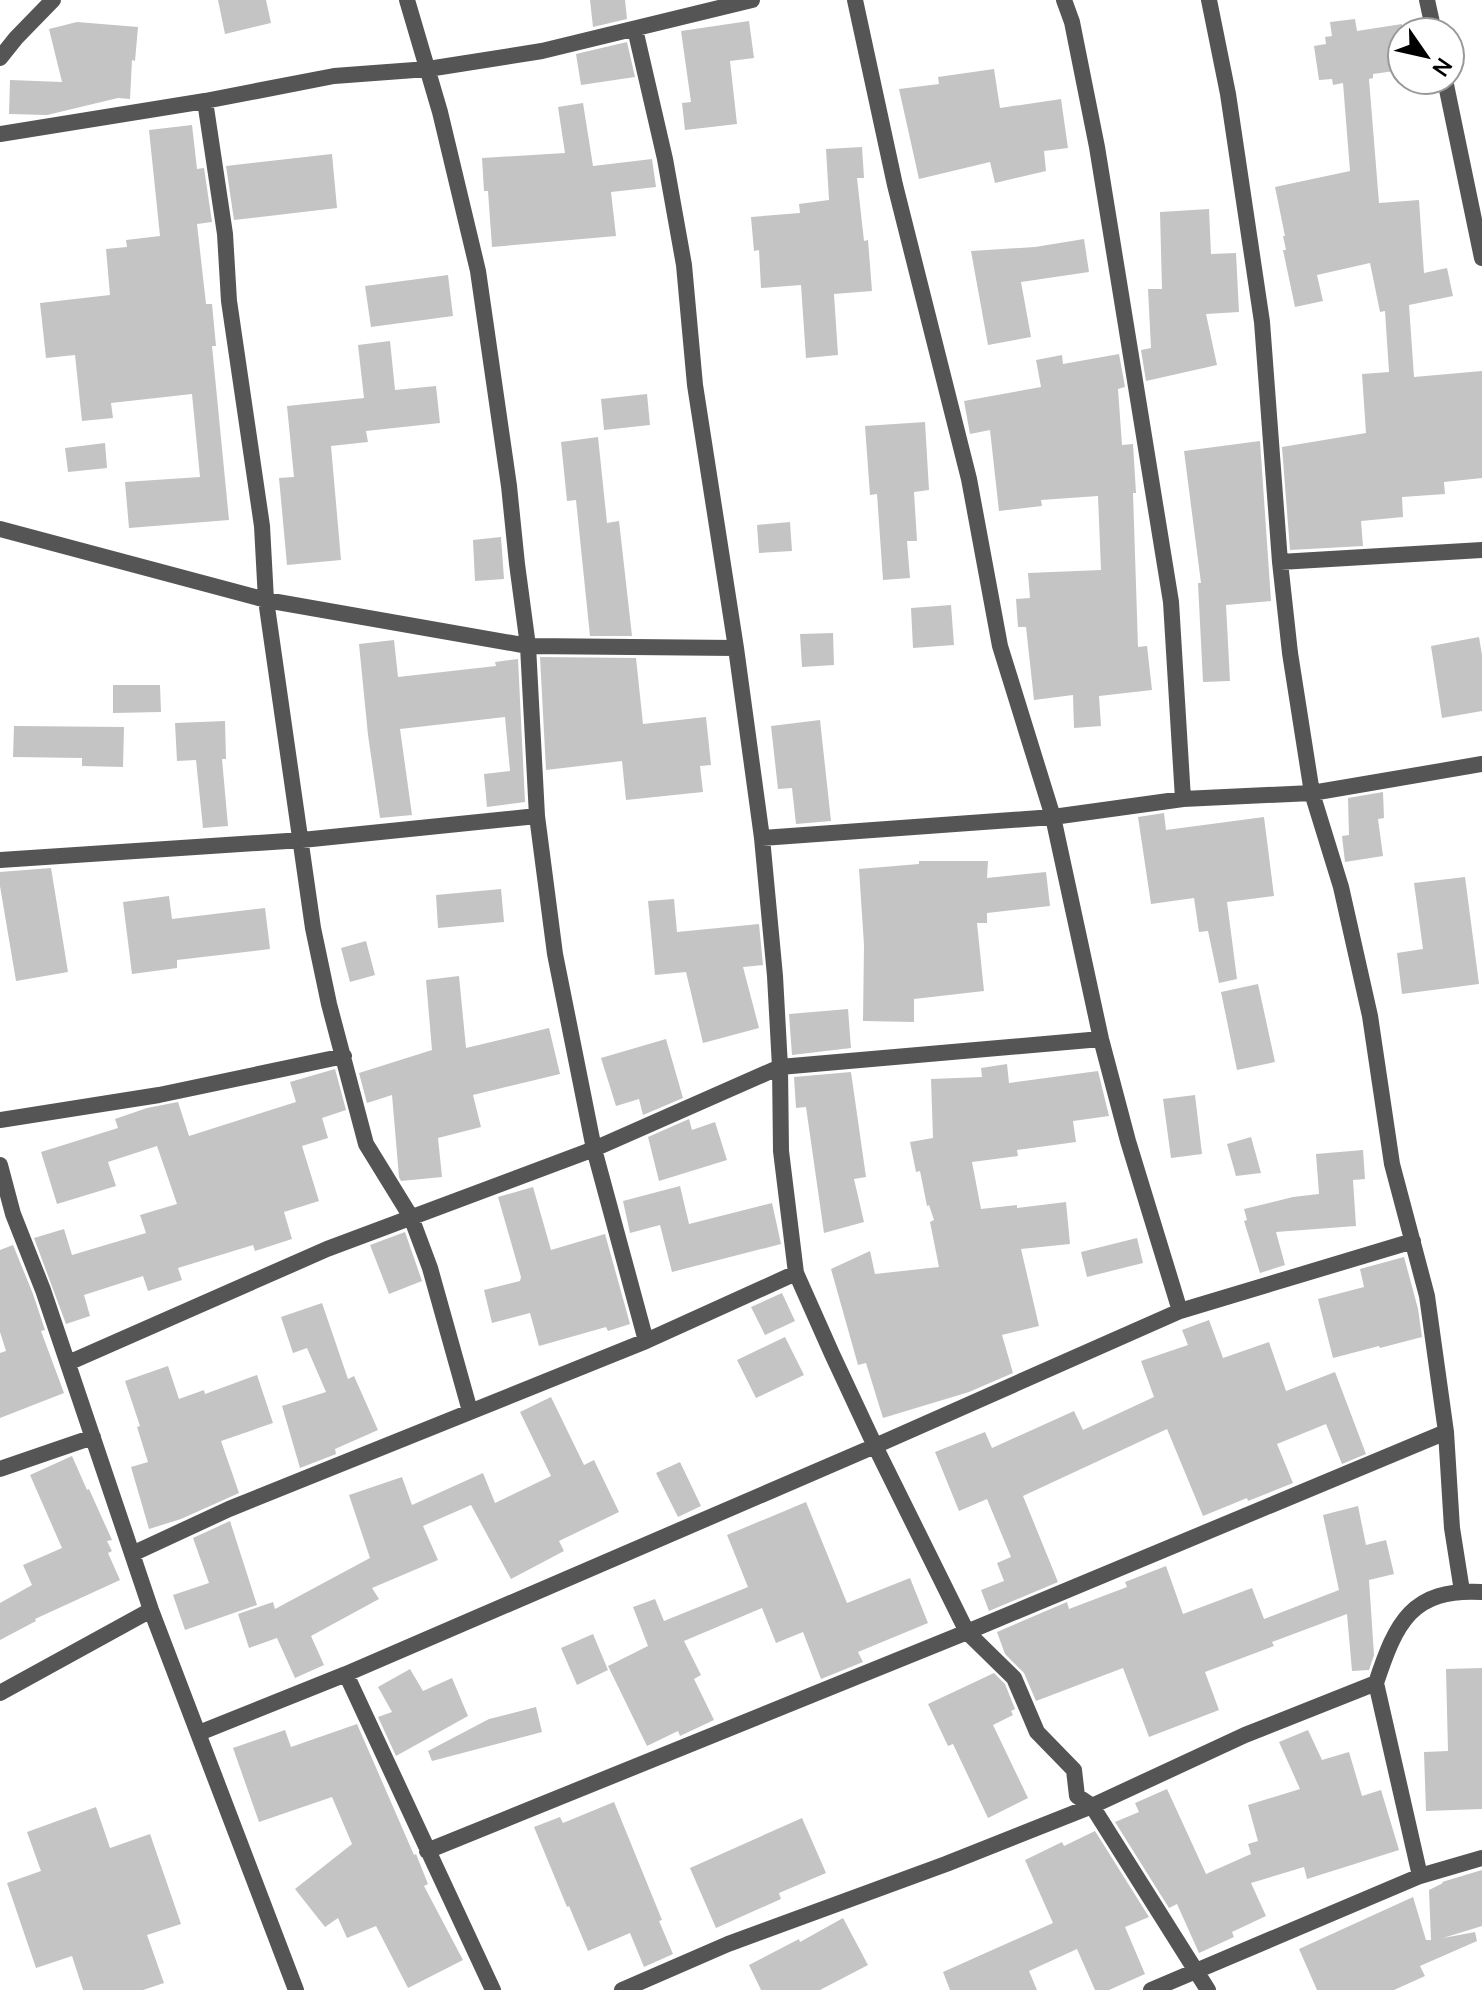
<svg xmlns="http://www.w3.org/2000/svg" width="1482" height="1990" font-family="Manrope,sans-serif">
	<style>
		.building { fill: #c4c4c4 }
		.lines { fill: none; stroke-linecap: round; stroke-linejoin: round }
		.minor { stroke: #555; stroke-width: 16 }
	</style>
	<rect width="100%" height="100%" fill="#fff"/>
	<path class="building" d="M218 0H266L271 23 225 34Z
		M590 0H625L627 19 593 27Z
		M1355 19 1357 31 1402 24V70L1373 74V78L1369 79 1379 203 1419 200 1424 273 1447 268 1453 296 1409 305 1414 377 1482 371V478L1444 482 1445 494 1402 497 1403 517 1361 521 1363 546 1290 550 1282 447 1366 433 1362 374 1389 372 1385 311 1380 312 1370 263 1317 275 1323 301 1295 307 1283 250H1286L1283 236H1285L1275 187 1350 171 1343 83 1333 85 1332 79 1319 80 1314 46 1326 44 1325 37 1332 36 1330 22Z
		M749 21 754 58 730 61 737 124 685 130 682 103 691 102 681 31Z
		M77 22 138 27 135 61 132 60 130 99 118 98 47 115 9 114 10 80 62 82 49 29Z
		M627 42 635 77 581 85 576 54Z
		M994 69 1000 108 1061 99 1068 148 1044 151 1046 171 995 183 990 162 919 179 899 89 939 84 938 77Z
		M583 103 593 166 652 159 656 187 611 192 616 236 492 247 488 191H484L482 158 565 153 558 107Z
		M192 125 197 169 204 168 212 222 197 224 206 304H212L216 346H212L229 520 129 528 125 482 200 477 192 394 111 403 113 418 82 421 75 355 46 358 40 303 110 295 106 249 127 247 126 240 160 236 149 130Z
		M862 147 864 178H857L864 241 868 240 872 291 834 294 838 355 806 358 801 285 761 288 759 250 754 251 751 217 800 213 799 204 829 200 826 149Z
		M332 154 337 208 234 220 226 166Z
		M1209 209 1211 254 1236 253 1239 312 1206 314 1217 365 1146 381 1141 350 1151 348 1148 289H1162L1160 212Z
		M1084 239 1089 272 1021 282 1031 337 988 345 971 251 1035 247Z
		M448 275 453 316 371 327 365 286Z
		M390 341 395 390 436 386 440 423 366 431 368 442 331 446 341 560 287 565 279 478 294 477 287 406 364 398 358 345Z
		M1119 354 1125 387 1118 389 1122 445 1133 444 1136 493H1133L1138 647 1147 646 1152 690 1099 696 1101 726 1074 728 1073 695 1034 700 1026 627H1018L1016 599 1030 598 1028 573 1101 570 1098 496 1041 500 1042 506 999 511 990 430 970 434 964 401 1041 387 1036 360 1062 355 1063 364Z
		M647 394 650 425 604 430 601 399Z
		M925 422 929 490 914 492 917 541H907L910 578 883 580 877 494 870 495 865 426Z
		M598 437 607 523 619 521 632 636H590L576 500 567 501 561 442Z
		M1260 441 1271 601 1226 605 1230 681 1203 682 1198 583H1201L1184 451Z
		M105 443 107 468 68 472 65 448Z
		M790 522 792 551 759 553 757 525Z
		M501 537 504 579 475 581 473 540Z
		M951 605 954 645 913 648 911 608Z
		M833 633 834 665 802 667 800 634Z
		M1479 637 1482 655V711L1442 718 1431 646Z
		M394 640 398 677 496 666 495 662 518 659 525 802 487 807 484 774 510 771 505 717 400 729 412 815 380 818 368 735 359 644Z
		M540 657 636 658 643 724 706 717 711 765 700 766 703 792 626 800 622 761 546 770Z
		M113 685H160L161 712 113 713Z
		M820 720 831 821 796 824 792 788 778 789 771 726Z
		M225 721 226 759H222L228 826 203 828 196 760 177 761 175 723Z
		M14 726 124 727 123 767 82 766V758L13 757Z
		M1383 792 1384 818 1378 819 1383 856 1345 862 1342 836 1349 835 1348 798Z
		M1164 813 1166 830 1264 817 1274 896 1227 902 1237 979 1219 983 1208 931 1199 932 1194 898 1151 904 1138 817Z
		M919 861H988L987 878 1046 872 1050 906 987 913V923H977L984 991 914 999V1022L863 1021 864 945 859 869 919 864Z
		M51 868 68 972 16 981 0 886V872Z
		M1465 877 1479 984 1402 994 1397 953 1423 949 1414 883Z
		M501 889 504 922 438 928 436 895Z
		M169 896 172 919 265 908 270 949 177 960V968L132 974 123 902Z
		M674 899 677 932 759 924 763 965 743 967 759 1028 703 1043 686 972 655 975 648 901Z
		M366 941 375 975 350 982 341 948Z
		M459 976 466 1048 549 1028 560 1074 473 1095 481 1127 438 1138 442 1177 401 1181 399 1177 392 1095 367 1103 359 1073 432 1050 426 980Z
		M1258 984 1275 1062 1237 1070 1221 992Z
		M848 1009 851 1048 792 1055 789 1014Z
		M666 1039 683 1098 643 1115 639 1099 616 1106 601 1058Z
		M1007 1064 1009 1083 1098 1071 1109 1116 1073 1121 1076 1142 1017 1150 1018 1156 972 1162 981 1209 1017 1205V1208L1066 1202 1070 1244 1021 1249 1039 1326 1002 1335 1013 1373 969 1392 883 1418 866 1363 858 1365 831 1269 870 1251 875 1274 939 1267 930 1222 934 1220 929 1205 927 1206 920 1171 916 1172 910 1142 933 1138 931 1079 982 1077 981 1068Z
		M335 1069 346 1110 322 1118 328 1138 302 1146 319 1201 284 1212 292 1239 255 1251 253 1245 178 1268 182 1280 148 1291 143 1276 84 1295 90 1316 66 1324 34 1238 64 1229 72 1255 146 1233 140 1215 177 1204 157 1146 108 1162 116 1186 57 1204 41 1152 118 1128 115 1119 147 1108 178 1102 189 1136 296 1102 290 1082Z
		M851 1072 866 1177 854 1179 864 1222 824 1233 806 1107 796 1108 794 1077Z
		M1195 1095 1202 1154 1171 1158 1163 1099Z
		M689 1119 692 1130 715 1122 727 1160 659 1181 648 1137Z
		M1251 1137 1261 1173 1236 1176 1227 1144Z
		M1363 1150 1365 1179 1353 1180 1356 1226 1276 1232 1285 1265 1260 1273 1244 1221 1247 1220 1244 1209 1293 1197 1319 1194 1316 1154Z
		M680 1186 689 1224 772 1203 781 1244 672 1272 660 1225 630 1233 623 1201Z
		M533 1187 551 1250 605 1234 630 1324 608 1331 606 1327 539 1346 530 1313 492 1323 484 1290 520 1281 521 1277 498 1197Z
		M405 1232 422 1281 389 1294 370 1245Z
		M1137 1238 1143 1263 1087 1277 1081 1252Z
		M13 1245 33 1294 45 1330 41 1331 64 1393 0 1418V1353L6 1351 0 1332V1250Z
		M1404 1257 1418 1309 1422 1337 1380 1348 1379 1346 1333 1358 1318 1299 1364 1287 1360 1269Z
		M782 1293 795 1321 765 1335 751 1307Z
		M322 1303 348 1379 354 1376 378 1430 335 1449 336 1454 300 1468 282 1406 326 1392 307 1348 293 1353 281 1317Z
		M1209 1320 1223 1358 1269 1342 1286 1391 1335 1372 1366 1454 1342 1464 1326 1424 1277 1444 1293 1483 1248 1501 1247 1498 1203 1516 1167 1429 1023 1496 1058 1582 989 1611 981 1590 1004 1581 997 1563 1011 1557 987 1499 959 1511 935 1452 985 1432 992 1448 1074 1411 1083 1430 1154 1397 1141 1361 1188 1345 1182 1330Z
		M785 1337 804 1375 756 1398 737 1360Z
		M168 1366 179 1399 204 1390 205 1394 257 1375 273 1423 221 1441 239 1493 181 1519 149 1529 131 1467 148 1462 137 1427 140 1426 125 1381Z
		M551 1397 584 1465 594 1460 619 1512 559 1541 564 1551 511 1579 471 1505 423 1526 438 1560 372 1588 379 1599 311 1636 324 1665 295 1678 277 1638 249 1648 238 1614 273 1602 275 1609 370 1558 349 1495 402 1477 412 1505 483 1473 495 1503 551 1476 520 1412Z
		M72 1456 87 1490 89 1489 112 1540 107 1541 112 1551 108 1553 120 1580 35 1619 36 1621 0 1640V1603L32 1585 23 1565 62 1548 30 1475Z
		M680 1462 701 1506 678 1517 656 1473Z
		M806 1502 847 1603 910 1578 928 1623 858 1652 863 1662 821 1679 803 1632 776 1643 762 1608 684 1641 701 1675 694 1679 714 1720 680 1736 678 1731 647 1746 608 1666 648 1646 633 1607 655 1599 664 1621 748 1587 727 1535Z
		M1358 1506 1366 1545 1386 1540 1394 1574 1369 1580 1374 1655 1369 1670 1352 1671 1347 1614 1272 1642 1274 1646 1205 1672 1219 1710 1149 1737 1123 1668 1036 1701 1024 1673 1005 1654 997 1632 1067 1602 1069 1609 1127 1587 1125 1582 1166 1566 1183 1614 1252 1588 1264 1619 1339 1590 1323 1515Z
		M230 1521 257 1605 185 1630 173 1595 209 1583 193 1538Z
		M593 1634 608 1670 577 1685 561 1648Z
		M1482 1668V1809L1426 1811 1424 1752 1448 1751 1446 1669Z
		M410 1669 423 1691 452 1678 468 1716 396 1756 378 1717 392 1712 378 1687Z
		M994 1673 1005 1684 1015 1709 1011 1711 1013 1715 993 1725 1028 1798 988 1818 953 1744 948 1746 928 1704Z
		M536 1707 542 1732 432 1761 428 1751 489 1719Z
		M357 1724 414 1855 416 1854 428 1884 424 1886 463 1960 408 1988 376 1926 347 1938 338 1918 325 1927 295 1889 352 1844 332 1797 259 1822 233 1748 285 1730 291 1747Z
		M1308 1730 1322 1760 1349 1752 1362 1796 1381 1790 1399 1850 1307 1879 1304 1867 1251 1883 1266 1916 1232 1932 1234 1937 1199 1953 1177 1904 1169 1908 1115 1822 1139 1812 1135 1803 1167 1789 1206 1874 1251 1854 1248 1844 1258 1841 1248 1805 1300 1789 1279 1742Z
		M614 1802 662 1920 659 1921 673 1954 644 1967 630 1933 588 1951 569 1906 567 1907 534 1827 560 1817 563 1823Z
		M96 1807 110 1848 150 1834 181 1924 147 1935 164 1983 143 1990H83L72 1956 36 1968 7 1883 41 1871 27 1832Z
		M802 1818 826 1873 779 1893 781 1899 716 1928 690 1868Z
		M1095 1831 1149 1917 1125 1927 1145 1974 1109 1990H1095L1077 1949 1029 1971 1037 1990H950L943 1972 1053 1923 1025 1860 1062 1842 1064 1846Z
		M1482 1870V1926L1443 1938 1475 1932 1477 1941 1420 1966 1425 1976 1394 1990H1317L1299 1949 1413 1897 1426 1940H1431L1429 1890 1443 1883 1442 1882Z
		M843 1918 868 1965 820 1990H761L749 1965 799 1939 800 1942Z"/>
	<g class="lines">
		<path class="minor" d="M407 0 440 112 478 271 509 486 517 564 528 646 537 816 555 954 594 1149 646 1341
			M855 0 895 185 969 479 1000 646 1053 817 1101 1039 1128 1141 1180 1311
			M1064 0 1072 22 1097 147 1171 602 1183 799
			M1209 0 1228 94 1262 322 1280 562 1290 653 1312 793 1341 887 1370 1016 1392 1164 1427 1296 1446 1432 1452 1528 1462 1591
			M1427 0 1434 32
			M635 29 665 159 684 265 695 385 736 648 762 838 775 976 780 1067 781 1151 796 1273 832 1354 875 1446 967 1632 1014 1678 1037 1732 1074 1770 1077 1796 1092 1806 1208 1990
			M0 58 16 38 53 0
			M1445 80 1482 258
			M205 101 225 234 229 301 262 526 266 600 313 928 329 1004 366 1144 411 1217 430 1268 470 1411
			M0 134 205 101 334 76 428 69 542 51 752 0
			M0 529 266 600 528 646 736 648
			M1280 562 1482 550
			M762 838 1053 817 1183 799 1312 793 1482 764
			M0 860 302 840 537 816
			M0 1120 159 1095 344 1056
			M0 1165 13 1214 43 1290 151 1610 296 1990
			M68 1363 327 1249 594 1149 780 1067 1101 1039
			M0 1469 93 1437
			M132 1554 229 1509 646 1341 796 1273
			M346 1674 493 1990
			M1376 1683 1420 1876
			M0 1693 151 1610
			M199 1733 346 1674 875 1446 1180 1311 1413 1241
			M427 1851 967 1632 1446 1432
			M622 1990 728 1944 946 1864 1092 1806 1245 1735 1376 1683C1396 1623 1411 1588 1482 1592
			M1151 1990 1420 1876 1482 1858"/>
	</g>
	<g transform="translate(1426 56) rotate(124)"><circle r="38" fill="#ffffff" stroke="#999999" stroke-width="2"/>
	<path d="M0-6L14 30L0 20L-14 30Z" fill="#000000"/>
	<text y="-12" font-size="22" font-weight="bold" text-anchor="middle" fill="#000000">N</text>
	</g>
</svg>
